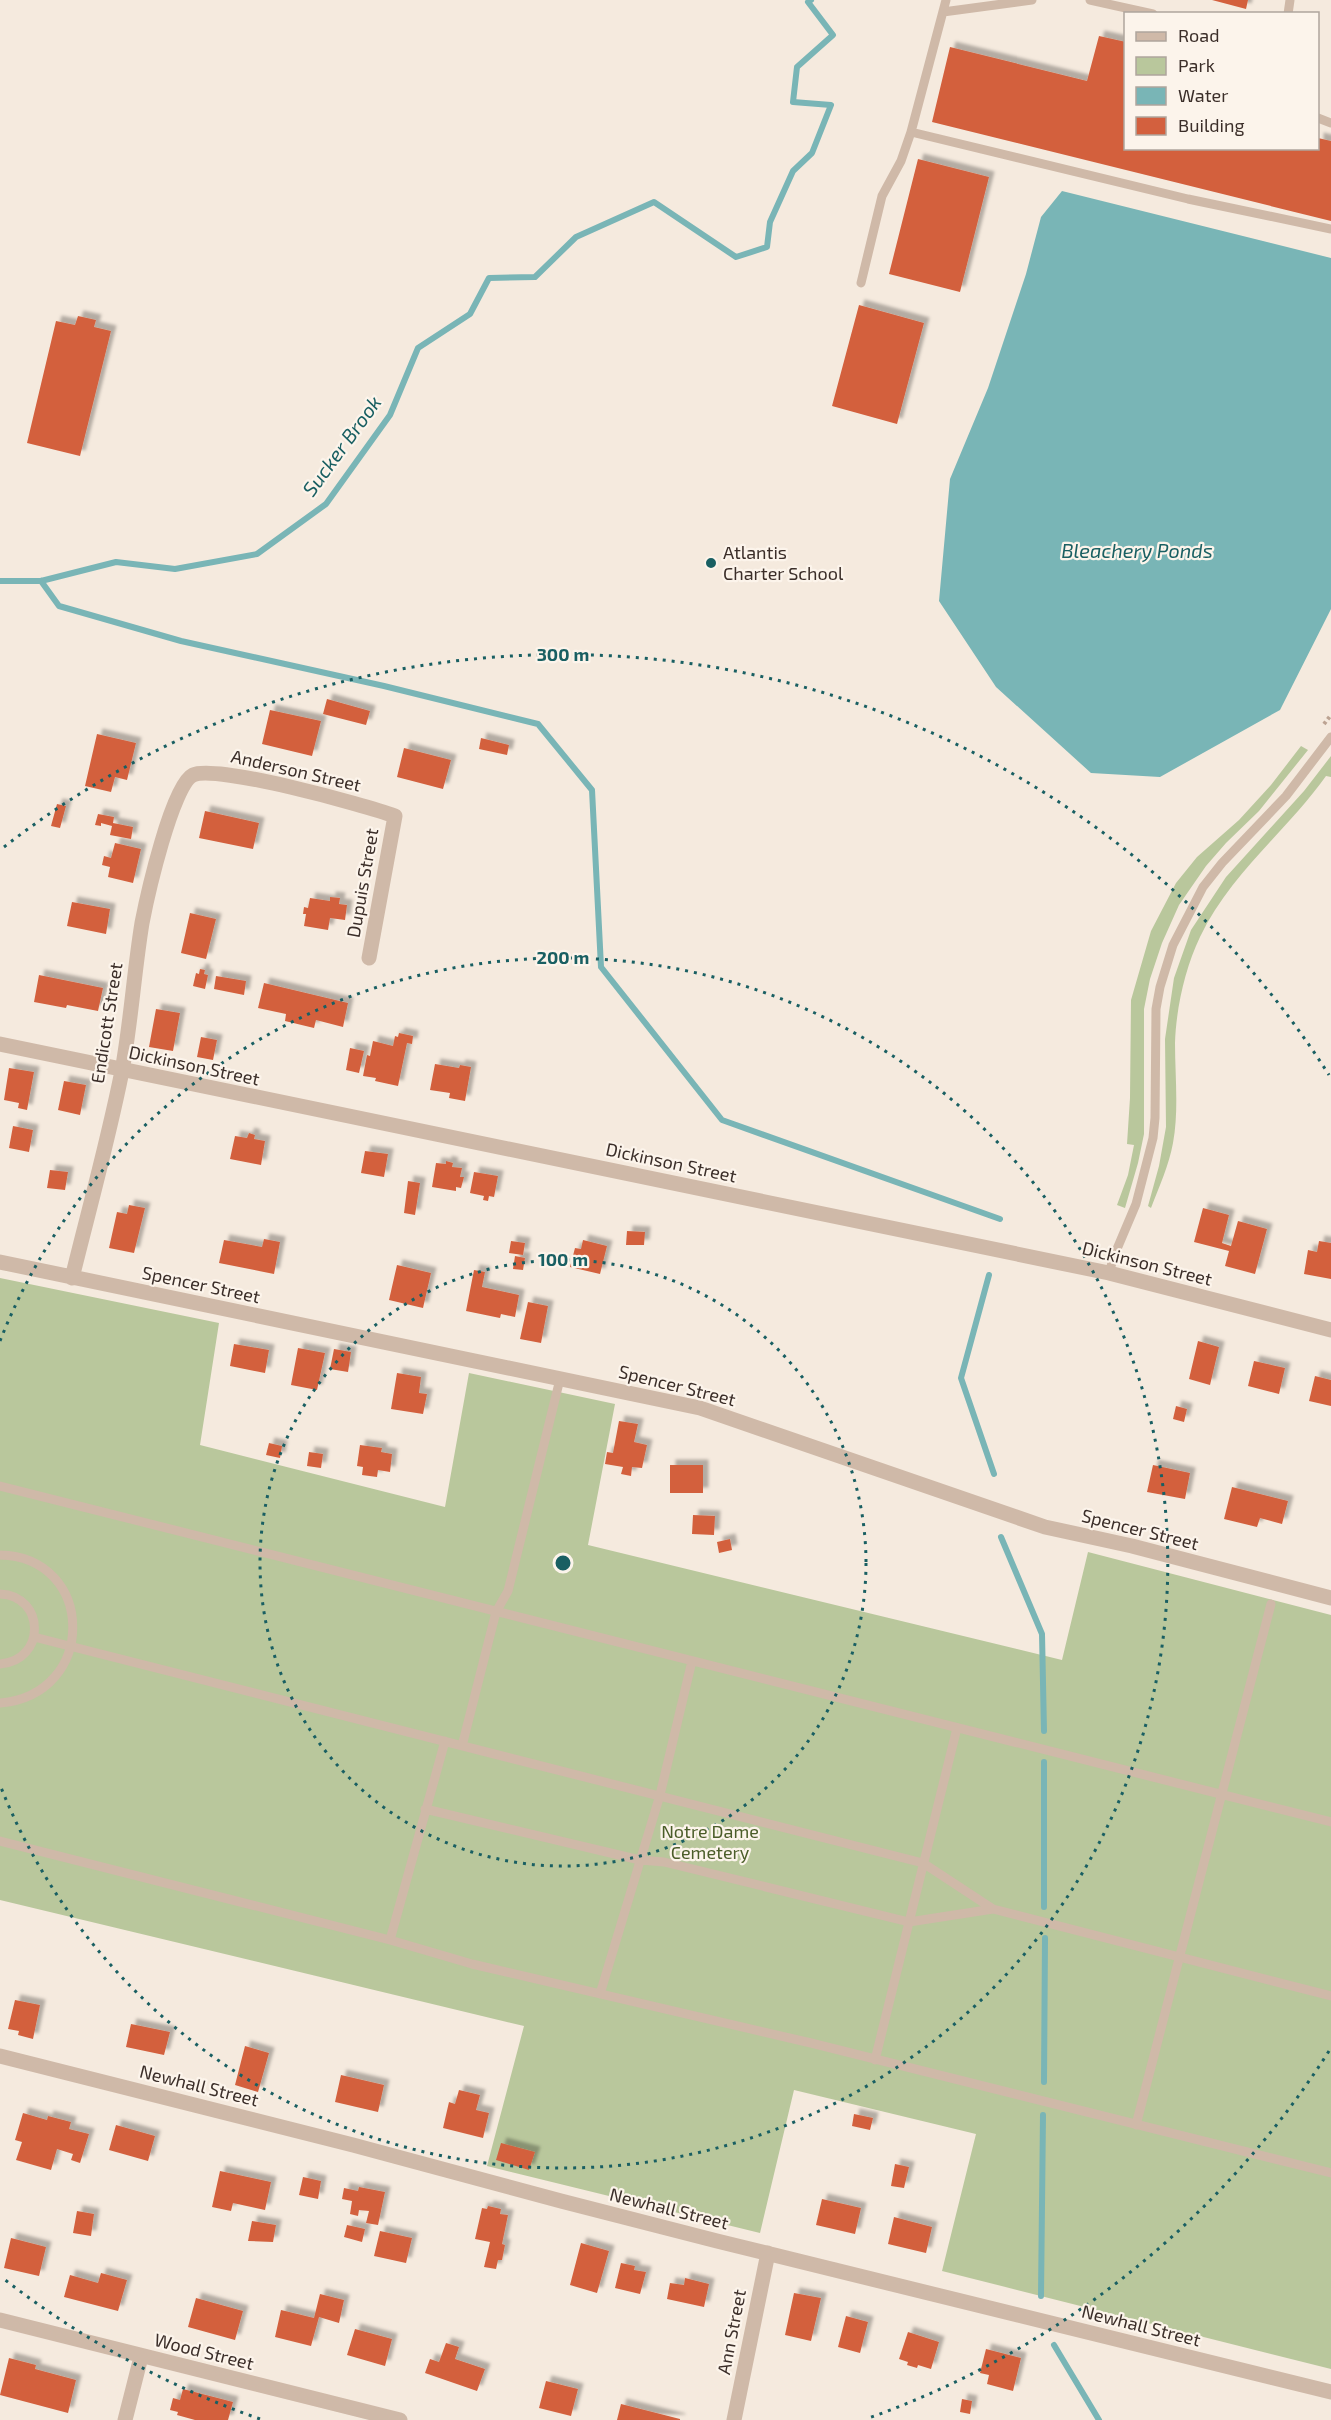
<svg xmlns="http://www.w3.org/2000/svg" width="1331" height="2420" font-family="'Exo 2',sans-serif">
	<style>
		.green { fill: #b9c79c }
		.water { fill: #79b5b6 }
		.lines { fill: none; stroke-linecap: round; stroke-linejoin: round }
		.stream { stroke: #79b5b6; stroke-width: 6 }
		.building { fill: #d3603e; filter: url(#shadow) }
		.path { stroke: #bca392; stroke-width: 4; stroke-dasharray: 3 3; stroke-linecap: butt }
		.service { stroke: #cfb9a8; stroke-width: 9 }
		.minor { stroke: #cfb9a8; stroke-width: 15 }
		.ring { fill: none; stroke: #195f62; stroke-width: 3; stroke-dasharray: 3 6 }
		.poi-dot { fill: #195f62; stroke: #fcf4eb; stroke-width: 2 }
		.labels { text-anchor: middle; stroke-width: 4.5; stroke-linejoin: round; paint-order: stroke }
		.poi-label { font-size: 18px; fill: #3b2e29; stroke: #fcf4eb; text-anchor: start }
		.street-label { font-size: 18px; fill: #3b2e29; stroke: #fcf4eb }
		.park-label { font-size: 18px; fill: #4b5d29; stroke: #fcf4eb }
		.water-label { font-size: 20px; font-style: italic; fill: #195f62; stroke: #fcf4eb }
		.centre { fill: #195f62; stroke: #fcf4eb; stroke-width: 3 }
		.ring-label { font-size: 18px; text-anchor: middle; font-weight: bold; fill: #195f62; stroke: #fcf4eb; stroke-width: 4.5; stroke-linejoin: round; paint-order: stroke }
	</style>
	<defs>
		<filter id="shadow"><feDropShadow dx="5.5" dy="-5.5" stdDeviation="1.5" flood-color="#0004"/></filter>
	</defs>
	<rect width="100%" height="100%" fill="#f5eade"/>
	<path class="green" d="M1301 746 1308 750 1259 811 1226 843 1206 866 1179 905 1162 943 1150 979 1144 1009V1134L1138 1163 1125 1208 1117 1205 1128 1175 1134 1145 1127 1144 1130 1098 1131 1000 1151 931 1176 883 1197 857 1239 820 1271 785Z
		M1331 756V777L1326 776C1286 832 1230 874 1200 937 1185 968 1176 1009 1175 1043 1175 1076 1179 1110 1173 1143 1169 1165 1159 1187 1151 1208L1148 1206 1159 1166 1166 1127 1165 1039 1174 978 1191 930 1226 877 1304 791Z
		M0 1278 219 1323 200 1445 445 1507 469 1373 615 1404 588 1545 1062 1660 1088 1552 1331 1615V2369L942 2271 976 2134 794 2090 760 2233 487 2166 524 2026 0 1900Z"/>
	<path class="water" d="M1062 191 1331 258V609L1280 710 1160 777 1091 773 996 687 939 601 950 479 988 388 1026 274 1041 217Z"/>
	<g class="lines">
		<path class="stream" d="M0 581H41L116 562 175 569 257 554 326 504 390 415 418 348 470 314 489 278 535 277 576 237 654 202 736 257 767 247 770 222 793 171 812 153 831 105 793 102 797 67 833 35 808 2 811 0
			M41 581 59 606 181 641 384 686 538 724 592 790 601 967 722 1120 1000 1219
			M989 1275 961 1378 994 1474
			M1001 1537 1042 1634 1044 1731
			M1044 1907V1762
			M1044 2082 1045 1938
			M1041 2296 1043 2115
			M1054 2345 1099 2420"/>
	</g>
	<path class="building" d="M1212 0H1248L1246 9Z
		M1099 36 1126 42V148H1318V138L1331 141V221L932 122 950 47 1087 81Z
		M918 159 989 177 960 292 889 274Z
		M859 305 924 323 897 424 832 406Z
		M78 316 96 320 94 327 111 331 80 456 27 443 56 321 75 325Z
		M327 699 370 711 366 725 323 714Z
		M270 710 321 721 312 756 262 744Z
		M97 734 136 743 127 780 115 777 111 792 85 786Z
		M481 738 509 745 507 755 479 749Z
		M404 748 451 760 443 789 397 777Z
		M57 804 66 806 60 828 51 826Z
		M205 811 259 823 253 849 199 838Z
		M98 814 114 817 113 823 133 827 131 839 110 835 112 826 101 823V826L95 825Z
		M115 843 141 849 133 883 108 877 110 867 102 865 104 856 111 858Z
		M330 897 340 898 339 904 347 905 345 920 330 918 328 930 304 926 306 914H303L304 907 308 908 310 898 330 901Z
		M72 902 110 909 106 934 67 926Z
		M190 913 216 919 206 959 181 953Z
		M200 969 205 970 204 974 208 975 205 989 193 986 196 973 199 974Z
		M39 975 103 988 98 1011 67 1005 66 1008 34 1002Z
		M216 976 246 981 244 995 214 989Z
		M264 983 348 1003 343 1027 316 1020 314 1028 285 1021 286 1014 258 1008Z
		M156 1009 180 1013 173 1051 149 1047Z
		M399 1033 413 1036 412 1044 407 1043 398 1086 375 1081 376 1078 363 1076 367 1055 370 1056 373 1041 393 1046 395 1036 398 1037Z
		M201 1037 217 1040 213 1060 197 1057Z
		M350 1048 364 1051 359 1073 346 1070Z
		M435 1064 459 1068 460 1065 471 1067 465 1101 449 1098 450 1093 430 1090Z
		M9 1068 34 1072 27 1110 18 1108 19 1103 4 1100Z
		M64 1081 86 1085 80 1115 58 1110Z
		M13 1126 33 1130 29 1152 9 1148Z
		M249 1133 255 1135 254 1139 265 1141 261 1165 230 1159 235 1136 247 1138Z
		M365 1151 388 1154 384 1177 361 1173Z
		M446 1161 453 1163 452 1167 462 1168 460 1177H464L461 1188 456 1187V1191L432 1187 436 1163 446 1164Z
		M50 1170 68 1172 65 1190 47 1188Z
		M474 1172 498 1176 494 1197 489 1196 488 1201 483 1200 484 1196 470 1193Z
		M408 1181 420 1183 415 1215 404 1213Z
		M129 1205 145 1208 134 1253 109 1248 117 1212 127 1214Z
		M1203 1208 1229 1215 1222 1243 1231 1246 1238 1221 1267 1229 1255 1274 1225 1266 1229 1251 1194 1242Z
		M627 1231 645 1232 644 1245H626Z
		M264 1239 280 1242 274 1274 219 1263 224 1240 262 1247Z
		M583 1240 607 1246 600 1274 570 1267 575 1248 581 1249Z
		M511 1241 525 1243 523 1255 509 1253Z
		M1319 1241 1331 1243V1279L1304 1274 1308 1250 1317 1252Z
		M515 1256 525 1258 523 1270 513 1269Z
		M397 1265 431 1273 423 1308 389 1300Z
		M474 1270 485 1272 482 1287 519 1295 515 1317 501 1314 500 1318 466 1311Z
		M528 1302 548 1306 541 1343 520 1339Z
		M1198 1341 1219 1347 1210 1385 1189 1379Z
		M234 1344 269 1350 265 1373 230 1366Z
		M298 1348 325 1353 317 1390 291 1385Z
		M334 1349 351 1352 348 1372 330 1369Z
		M1254 1361 1285 1368 1279 1394 1248 1386Z
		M397 1373 421 1377 419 1393 427 1394 423 1414 391 1409Z
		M1315 1376 1331 1380V1406L1309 1401Z
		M1176 1406 1187 1409 1184 1422 1173 1419Z
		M619 1421 638 1424 634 1442 647 1445 642 1468 632 1467 631 1476 621 1474 623 1467 605 1464 607 1452 613 1453Z
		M269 1443 282 1446 280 1458 266 1455Z
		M360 1445 382 1448 381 1452 392 1454 390 1472 378 1470 377 1477 362 1475 363 1467 357 1466Z
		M309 1452 323 1454 321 1468 307 1466Z
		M670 1465H703V1493H670Z
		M1153 1465 1190 1473 1185 1499 1147 1492Z
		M1232 1487 1288 1501 1282 1524 1260 1518 1257 1527 1224 1519Z
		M693 1515 715 1516 714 1535 692 1534Z
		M730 1539 732 1550 719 1553 717 1542Z
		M15 2000 40 2005 33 2039 18 2035 19 2031 8 2029Z
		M131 2024 170 2032 164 2055 126 2047Z
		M245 2046 269 2053 258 2092 235 2085Z
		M341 2075 384 2085 378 2112 335 2102Z
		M459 2090 480 2095 476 2110 489 2113 483 2138 443 2128 449 2102 455 2104Z
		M23 2113 47 2120 48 2116 71 2122 69 2129 89 2134 80 2163 71 2160 73 2154 57 2149 51 2170 16 2160 22 2142 15 2140Z
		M854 2114 873 2118 870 2130 852 2126Z
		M116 2125 155 2136 148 2161 109 2150Z
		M501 2143 535 2152 529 2170 496 2160Z
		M895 2164 909 2167 904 2188 891 2186Z
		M220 2171 271 2182 265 2210 233 2203 231 2211 212 2207Z
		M303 2177 321 2181 318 2199 299 2195Z
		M359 2187 385 2192 378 2225 366 2223 369 2211 359 2210 358 2216 350 2214 352 2201 342 2199 344 2188 358 2191Z
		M822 2199 861 2208 855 2234 816 2225Z
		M488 2206 501 2209 500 2214 508 2215 502 2244 505 2245 502 2260H498L496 2269 484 2267 490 2242 475 2239 482 2208 487 2209Z
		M77 2211 94 2214 91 2236 73 2233Z
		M894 2217 932 2227 926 2253 888 2244Z
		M252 2221 276 2225 273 2242 248 2241Z
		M347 2225 365 2229 362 2242 344 2237Z
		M380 2231 412 2238 406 2263 374 2256Z
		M11 2238 46 2247 39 2276 4 2268Z
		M581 2243 609 2251 597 2293 570 2285Z
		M621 2263 635 2266 634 2270 646 2272 640 2294 615 2288Z
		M101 2273 127 2280 118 2311 64 2297 70 2275 98 2283Z
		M685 2278 709 2284 704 2307 667 2299 670 2283 684 2285Z
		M794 2293 821 2298 811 2341 785 2335Z
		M320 2294 344 2300 339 2323 319 2317 311 2346 275 2337 281 2310 314 2318Z
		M196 2298 243 2311 235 2340 188 2327Z
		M846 2316 868 2322 860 2353 838 2347Z
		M355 2329 392 2339 385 2366 347 2355Z
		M908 2332 939 2342 931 2369 918 2365 917 2368 907 2365 908 2362 899 2359Z
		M446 2343 459 2347 455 2359 485 2369 477 2391 425 2373 430 2359 439 2362Z
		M986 2349 1021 2358 1013 2391 987 2384 989 2375 980 2373Z
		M9 2358 36 2365 35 2369 76 2380 68 2413 0 2395Z
		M546 2381 578 2389 571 2416 539 2408Z
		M183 2389 233 2402 228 2420H195L177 2415 178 2412 170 2410 173 2398 180 2400Z
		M962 2399 972 2401 970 2414 960 2412Z
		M621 2404 680 2419V2420H617Z"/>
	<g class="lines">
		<path class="path" d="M1324 724 1331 715"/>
		<path class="service" d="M1090 0 1153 14
			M943 12 1032 0
			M1288 14 1290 0
			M1318 118 1331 123
			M911 132 946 0
			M861 283 882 196 901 161 911 132 1188 199 1331 229
			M1109 1273 1114 1256 1136 1204 1153 1138 1155 1118 1156 1009 1160 987 1173 945 1203 887 1222 863 1286 796 1331 737
			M0 1486 1331 1822
			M0 1555C96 1557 98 1695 0 1703
			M0 1594C46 1596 46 1661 0 1664
			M34 1637 923 1863 993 1909 1331 1996
			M462 1746 496 1612 508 1591 560 1379
			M425 1809 640 1860 664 1862 909 1922 993 1909
			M0 1841 390 1940 472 1964 811 2043 1331 2173
			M390 1940 445 1741
			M600 1994 660 1795 692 1661
			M875 2060 957 1728
			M1136 2125 1271 1604"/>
		<path class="minor" d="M0 1044 1109 1273 1331 1330
			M0 1262 700 1408 1045 1527 1132 1546 1331 1598
			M72 1278C89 1209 108 1141 122 1071 131 1022 134 972 142 923 147 897 172 785 193 775 216 764 365 805 395 816L369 958
			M0 2056 353 2145 561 2201 717 2241 1331 2392
			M0 2320 400 2420
			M125 2420 141 2357
			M734 2420 768 2253"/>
	</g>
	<g class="ring">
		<circle cx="563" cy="1563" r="303"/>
		<path d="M0 1341A605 605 0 1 1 0 1785"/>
		<path d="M1329 2051A908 908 0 0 1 866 2419M260 2419A908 908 0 0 1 4 2279M4 847A908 908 0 0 1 1329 1075"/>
	</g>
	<circle class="poi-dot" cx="711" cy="563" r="6"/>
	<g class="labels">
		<g class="poi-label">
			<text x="723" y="559">Atlantis<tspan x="723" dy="21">Charter School</tspan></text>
		</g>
		<g class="street-label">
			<text transform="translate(296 771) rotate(13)" y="6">Anderson Street</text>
			<text transform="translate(363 883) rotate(-80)" y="6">Dupuis Street</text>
			<text transform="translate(107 1023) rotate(-81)" y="6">Endicott Street</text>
			<text transform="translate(194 1066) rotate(12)" y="6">Dickinson Street</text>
			<text transform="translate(671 1163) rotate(12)" y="6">Dickinson Street</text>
			<text transform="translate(1147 1264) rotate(14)" y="6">Dickinson Street</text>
			<text transform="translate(201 1285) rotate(12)" y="6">Spencer Street</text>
			<text transform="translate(677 1386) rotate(14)" y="6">Spencer Street</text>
			<text transform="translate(1140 1530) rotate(14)" y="6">Spencer Street</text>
			<text transform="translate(199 2086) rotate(14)" y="6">Newhall Street</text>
			<text transform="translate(669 2209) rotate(14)" y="6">Newhall Street</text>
			<text transform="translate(1141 2326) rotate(14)" y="6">Newhall Street</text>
			<text transform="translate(732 2332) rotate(-79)" y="6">Ann Street</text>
			<text transform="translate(204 2352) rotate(14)" y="6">Wood Street</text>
		</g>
		<g class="park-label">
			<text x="710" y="1838">Notre Dame<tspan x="710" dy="21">Cemetery</tspan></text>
		</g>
		<g class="water-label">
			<text transform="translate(342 446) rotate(-54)" y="7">Sucker Brook</text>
			<text x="1137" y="558">Bleachery Ponds</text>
		</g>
	</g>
	<circle cx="563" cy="1563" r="9" class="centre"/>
	<g class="ring-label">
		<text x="563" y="661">300 m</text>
		<text x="563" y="964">200 m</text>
		<text x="563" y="1266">100 m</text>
	</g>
	<rect x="1124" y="12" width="195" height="138" fill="#fcf4eb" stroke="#afa59d" stroke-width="1.5"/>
	<rect x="1136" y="32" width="30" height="9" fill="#cfb9a8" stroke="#afa59d" stroke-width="1.5"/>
	<text x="1178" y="42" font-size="18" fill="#3b2e29">Road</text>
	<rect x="1136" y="57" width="30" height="18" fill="#b9c79c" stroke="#afa59d" stroke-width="1.5"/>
	<text x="1178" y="72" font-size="18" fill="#3b2e29">Park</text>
	<rect x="1136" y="87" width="30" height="18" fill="#79b5b6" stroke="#afa59d" stroke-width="1.5"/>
	<text x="1178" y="102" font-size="18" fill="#3b2e29">Water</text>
	<rect x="1136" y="117" width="30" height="18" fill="#d3603e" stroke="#afa59d" stroke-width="1.5"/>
	<text x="1178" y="132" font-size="18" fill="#3b2e29">Building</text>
</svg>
